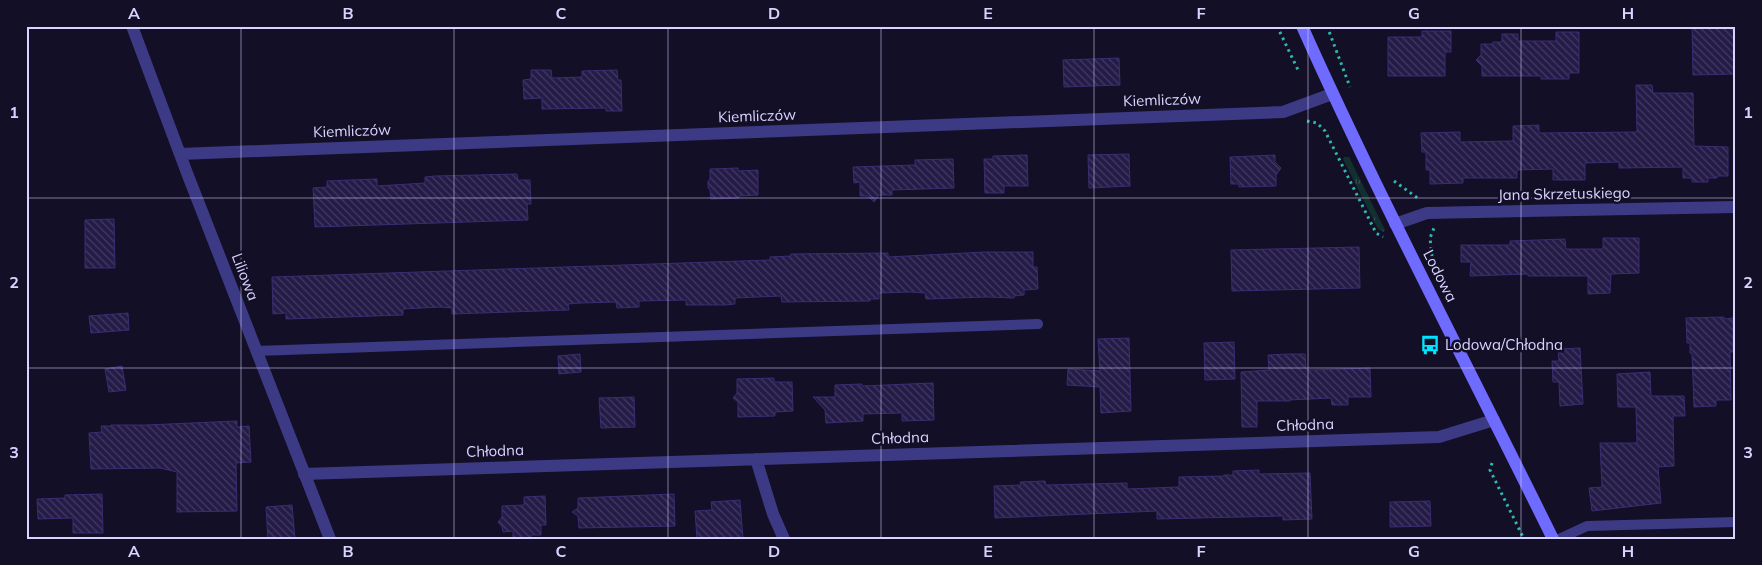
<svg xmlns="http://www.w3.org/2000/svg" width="1762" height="565" font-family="Mulish,sans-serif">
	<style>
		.grass { fill: url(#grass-tufts) }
		.building { fill: url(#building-back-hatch); stroke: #3b2d73 }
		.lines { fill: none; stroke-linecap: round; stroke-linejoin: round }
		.path { stroke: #2fb8b0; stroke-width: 3; stroke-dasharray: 2.5 4; stroke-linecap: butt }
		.lane { stroke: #3d3a85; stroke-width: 10 }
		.street { stroke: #3d3a85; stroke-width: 12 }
		.secondary { stroke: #6f6bff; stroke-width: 12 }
		.grid { fill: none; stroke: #d9d4ff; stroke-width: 1; stroke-opacity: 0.55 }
		.labels { text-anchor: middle; stroke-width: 5; stroke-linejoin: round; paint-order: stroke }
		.street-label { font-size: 15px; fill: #d9d4ff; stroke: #130f26 }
		.poi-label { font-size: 15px; fill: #d9d4ff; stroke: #130f26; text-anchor: start }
		.neatline { fill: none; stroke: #d9d4ff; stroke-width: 2 }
		.grid-label { font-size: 16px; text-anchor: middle; font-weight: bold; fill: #d9d4ff }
	</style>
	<defs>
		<pattern id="grass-tufts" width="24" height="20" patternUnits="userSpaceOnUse" patternTransform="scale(1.25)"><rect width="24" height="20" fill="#12302f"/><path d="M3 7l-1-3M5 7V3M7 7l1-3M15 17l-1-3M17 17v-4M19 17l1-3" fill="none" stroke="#344d4e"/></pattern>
		<pattern id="building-back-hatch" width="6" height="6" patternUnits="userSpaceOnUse" patternTransform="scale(1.25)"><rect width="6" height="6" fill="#241b47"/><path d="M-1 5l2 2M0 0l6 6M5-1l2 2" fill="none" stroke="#433b63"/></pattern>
	</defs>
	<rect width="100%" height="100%" fill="#130f26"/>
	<path class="grass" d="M1344 157H1349L1385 230 1384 232 1378 229 1343 159Z"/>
	<path class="building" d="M1692 26H1736V74L1693 75Z
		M1422 31H1451V52H1445V76H1388V37H1422Z
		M1556 32H1579V73H1569V79H1541V76H1482V66L1476 60 1481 55V44H1493V42H1502V34H1518V41H1556Z
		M1119 58 1120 85 1064 87 1063 60Z
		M531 70H551L552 78 582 77V71L617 70 618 80H621L622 111H606V108L542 109V98L524 99 523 80 531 79Z
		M1636 85H1652L1653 93H1693L1694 146 1728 147V176H1717V178H1708V182H1692V178H1683V167L1619 168V162L1585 163V180H1553V169L1517 170V178H1463V183L1430 184V170H1426V152H1422L1421 133 1460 132V142L1513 141V126L1539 125V133L1637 132Z
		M1129 154 1130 186 1089 188 1088 155Z
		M1027 155 1028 186H1004V193H985L984 159H993V156Z
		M1275 155V162L1281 168 1276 175V186L1239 187V184H1231L1230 157Z
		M953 159 954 188 892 190V195H879L874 202 868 196H860V182L854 183 853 167 915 165V160Z
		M738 168V171L758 170V195L739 196V198L711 199 710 190 708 188V181L710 179V169Z
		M517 174 518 180H530L531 204H527L528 220 315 227 313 188 327 187V181L377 179V186L425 183V177L435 176Z
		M114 219 115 268H85V220Z
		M1603 238H1639V273L1611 274 1610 293 1588 294V276H1528V274L1470 276 1471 262H1461V245H1510V241L1565 239 1566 249H1603Z
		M1359 247 1360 288 1232 291 1231 250Z
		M985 252H1033V267H1037L1038 289 1024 290V295L1014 296V298L987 297 926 299 925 293 911 292 879 293V299H870V301L782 302 781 296 735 298V304L725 305H686V300L639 301V307L617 308 616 302 581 303 568 304 569 310 452 314V308L440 307 403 309V315L286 319V313L273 314 272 277 770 260V257L791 256V254L888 253V257Z
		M128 313 129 330 91 333 89 316Z
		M1724 317V319L1733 318V352H1730L1731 400H1716V406L1694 407 1692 353H1690V343H1687L1686 318Z
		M1129 338 1131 411 1101 413 1100 387 1067 385 1068 369 1100 371 1098 339Z
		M1234 342 1235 379 1205 380 1204 343Z
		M1580 348 1583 404 1560 406 1559 382H1553L1552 361H1559L1558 349Z
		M580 354 581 372 559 374 558 356Z
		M1288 354H1305L1306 369 1310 370 1370 368 1371 397H1348V405H1332L1331 398 1289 400 1290 401H1257V427H1242L1241 372 1269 370 1268 355Z
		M122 366 126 390 109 392 105 369Z
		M1650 372 1651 396H1684L1685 416H1673L1674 466 1658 467 1661 503 1592 511 1589 488 1602 487 1600 443H1637L1636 407H1618L1617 374Z
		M774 378V382H792L793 411 775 412V416L738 417V402L733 398 737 393V379Z
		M933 383 934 420 902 421V413L863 414V421L826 423 825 410 813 397H835V385L862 384V386Z
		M634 397 635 427 601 428 599 398Z
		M237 421V427L249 426 251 462 236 463 237 511 177 512V472L160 468 91 469 89 433 102 432 101 426H111V425H146Z
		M1259 470V474L1310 473 1312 519 1283 520V516L1157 519V511L995 518 994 486 1021 485 1020 482 1045 481 1046 485 1127 483V489L1179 487V477L1224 476V475H1233V471Z
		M102 494 103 533H73V518L38 519 37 499 65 498V495Z
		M674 494 675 526 579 528 578 516 572 512 578 508V498Z
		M545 496 546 525H541V535H531V539H513V531L503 532 502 527 498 522 502 517V506L524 505V497Z
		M740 500 743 539H697L695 511 712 510 711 502Z
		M1430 501 1431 526 1390 527V502Z
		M292 505 295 539H268L266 507Z"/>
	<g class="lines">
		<path class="path" d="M1277 26 1299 72
			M1327 26 1350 87
			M1307 121 1317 123 1325 131 1376 233 1383 237
			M1394 181 1419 199
			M1432 256 1430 238 1434 228
			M1492 463 1490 470 1524 539"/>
		<path class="lane" d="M256 351 1038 324
			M1559 539 1587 526 1736 522"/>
		<path class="street" d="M132 26 187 173 330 539
			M180 154 1283 112 1332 94
			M1395 224 1427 213 1736 207
			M756 459 773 514 784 539
			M304 474 1439 437 1494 420"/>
		<path class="secondary" d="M1302 26C1380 200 1469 368 1553 539"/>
	</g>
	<path class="grid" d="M241 26V539M454 26V539M668 26V539M881 26V539M1094 26V539M1308 26V539M1521 26V539M26 198H1736M26 368H1736"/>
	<defs>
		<symbol id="bus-bare" viewBox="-9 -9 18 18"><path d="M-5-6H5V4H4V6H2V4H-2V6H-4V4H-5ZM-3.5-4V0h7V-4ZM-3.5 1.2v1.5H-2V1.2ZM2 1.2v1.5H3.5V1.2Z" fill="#00e5ff" stroke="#130f26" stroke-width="2.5" paint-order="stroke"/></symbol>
	</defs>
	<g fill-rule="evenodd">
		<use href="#bus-bare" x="1416" y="331" width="28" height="28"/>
	</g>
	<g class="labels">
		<g class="street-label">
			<text transform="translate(1162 100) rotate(-2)" y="5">Kiemliczów</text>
			<text transform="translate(757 116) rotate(-2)" y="5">Kiemliczów</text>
			<text transform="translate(352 131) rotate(-2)" y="5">Kiemliczów</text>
			<text transform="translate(1564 194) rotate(-1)" y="5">Jana Skrzetuskiego</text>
			<text transform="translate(1440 276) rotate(63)" y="5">Lodowa</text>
			<text transform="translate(245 277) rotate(69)" y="5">Liliowa</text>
			<text transform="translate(1305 425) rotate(-2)" y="5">Chłodna</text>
			<text transform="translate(900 438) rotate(-2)" y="5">Chłodna</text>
			<text transform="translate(495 451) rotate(-2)" y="5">Chłodna</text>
		</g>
		<g class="poi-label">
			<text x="1445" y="350">Lodowa/Chłodna</text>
		</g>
	</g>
	<rect width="1762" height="565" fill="none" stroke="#130f26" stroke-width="55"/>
	<rect x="28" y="28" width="1706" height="510" class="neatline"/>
	<g class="grid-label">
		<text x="134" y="19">A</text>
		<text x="348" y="19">B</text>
		<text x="561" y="19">C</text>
		<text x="774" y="19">D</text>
		<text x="988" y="19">E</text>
		<text x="1201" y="19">F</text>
		<text x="1414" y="19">G</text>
		<text x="1628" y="19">H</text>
		<text x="14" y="118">1</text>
		<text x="1748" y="118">1</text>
		<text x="14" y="288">2</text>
		<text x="1748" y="288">2</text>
		<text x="14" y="458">3</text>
		<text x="1748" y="458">3</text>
		<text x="134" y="557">A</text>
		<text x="348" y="557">B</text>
		<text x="561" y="557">C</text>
		<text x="774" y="557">D</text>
		<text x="988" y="557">E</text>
		<text x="1201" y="557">F</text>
		<text x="1414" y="557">G</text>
		<text x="1628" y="557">H</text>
	</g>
</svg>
